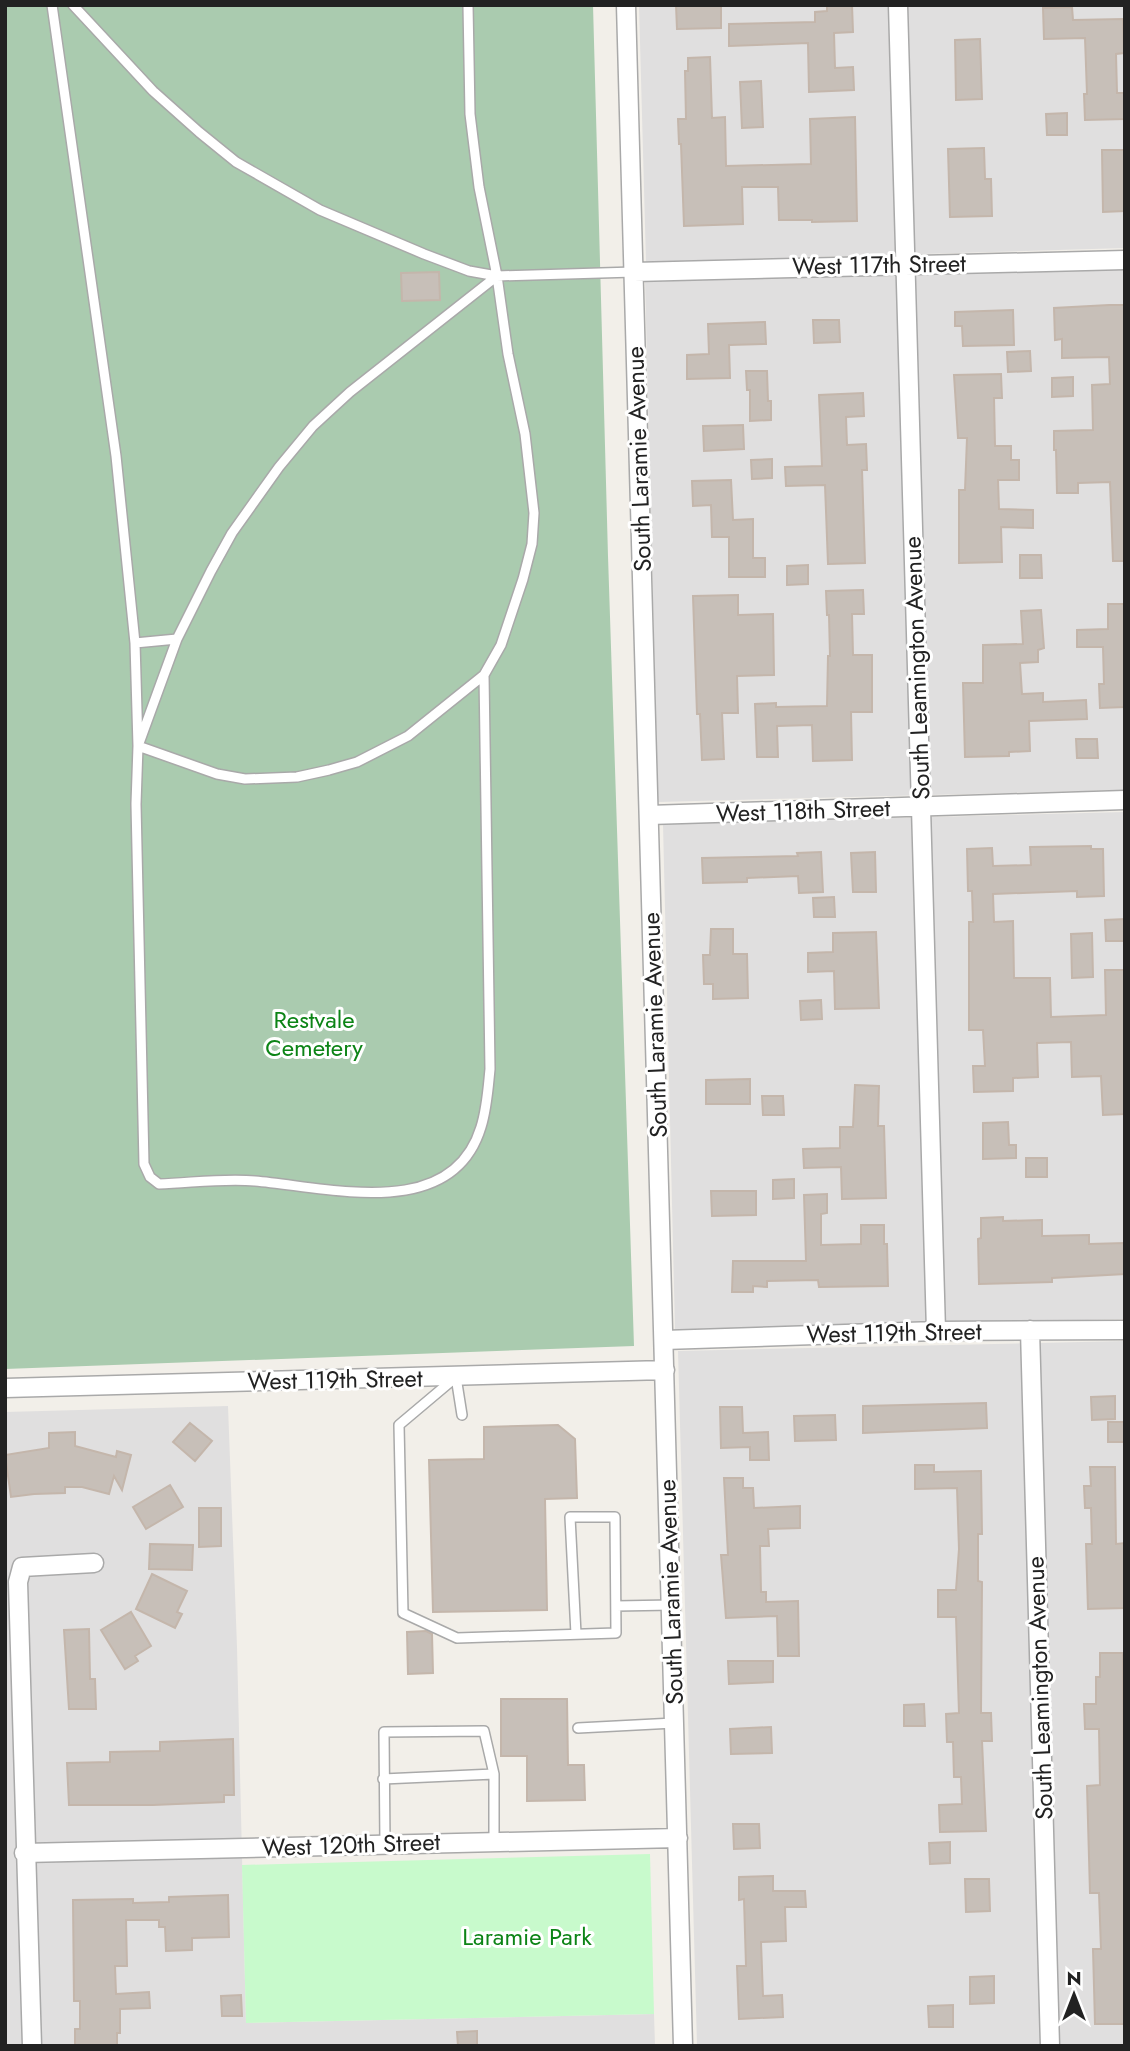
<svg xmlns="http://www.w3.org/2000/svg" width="1130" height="2051" font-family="Jost,sans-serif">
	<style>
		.residential { fill: #e0dfdf }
		.cemetery { fill: #aacbaf }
		.park { fill: #c8facc }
		.building { fill: #c7bfb8; stroke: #c4b6ab; stroke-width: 2 }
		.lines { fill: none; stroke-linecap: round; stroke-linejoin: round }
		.lane-casing { stroke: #a9a9a9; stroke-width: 12 }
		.street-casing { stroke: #a9a9a9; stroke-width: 21 }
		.lane { stroke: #fff; stroke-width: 9 }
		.street { stroke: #fff; stroke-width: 18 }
		.labels { text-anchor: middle; stroke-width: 6; stroke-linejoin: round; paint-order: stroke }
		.street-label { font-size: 24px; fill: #222; stroke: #fff }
		.park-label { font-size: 24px; fill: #0c8416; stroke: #fff }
	</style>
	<rect width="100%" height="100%" fill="#f2efe9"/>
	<path class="residential" d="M639 5H1125V248L646 262Z
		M1125 269V790L658 802 645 280Z
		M1125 812V1319L675 1330 663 824Z
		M1125 1341V2046H697L678 1351Z
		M228 1406 237 1647 246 2023 654 2014 655 2046H5V1412Z"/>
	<path class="cemetery" d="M5 5H593L608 556 634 1346 5 1369Z"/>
	<path class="park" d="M650 1854 654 2014 246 2023 242 1865Z"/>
	<path class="building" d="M676 5H721V28L677 29Z
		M827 5H852L853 32 834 33 835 68 853 67 854 90 809 92 808 43 729 46V24L815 22V12L827 11Z
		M1072 7 1073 20 1123 19 1124 53 1116 54 1117 93H1125V119L1085 120 1084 94H1087L1085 38 1044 39 1043 8Z
		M980 39 982 99 956 100 955 40Z
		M710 57 712 118 725 117 726 166 811 164 810 119 855 117 857 221 812 222V220H779L778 187H742L743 224 684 226 681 144H679L678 119H686L685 71H688V58Z
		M761 81 763 127 742 128 740 82Z
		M1067 113V135H1047L1046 114Z
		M984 148 985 179H991L992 216 950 217 948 149Z
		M1102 150H1125V211L1103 212Z
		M439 272 440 300 402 301 401 273Z
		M1109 305H1125V561H1113L1110 482 1078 483V493H1057L1056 450H1054V431L1093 430 1092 385 1110 384 1109 357 1062 358V339L1055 340 1054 308Z
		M1013 310 1014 345 963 346 962 326H955V312Z
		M813 320H839L840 342 814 343Z
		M765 322 766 344 729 345 730 378 687 379V355L709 354 708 324Z
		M1030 351 1031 371 1008 372 1007 352Z
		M746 371H767L768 401H771V420L750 421V390H747Z
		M1001 374 1002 398H994L995 446H1011V460H1019V480H998L999 509 1033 510V528L1001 527 1002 562 959 563V490H965L967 438H958L954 375Z
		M1073 377V396L1052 397V378Z
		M863 393 864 416 846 417 847 445 866 444 867 470H862L865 563 828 564 825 485 786 486 785 467 822 466 819 395Z
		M743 425 744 449 704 451 703 426Z
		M772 459V478L752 479 751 460Z
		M731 480 733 520 753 519V558H765V577H729V537H712L711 505 693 506 692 481Z
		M1020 555H1041L1042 578H1020Z
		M808 565V584L787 585V566Z
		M863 590 864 614H852L853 655H872V712H851L852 760 813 761 812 725 777 726 778 757H757L755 704 776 703V707L827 706 828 656H830L829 615H827L826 591Z
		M738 595V615L773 614 774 675 737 676 738 713H722L724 759 702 760 700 714H697L693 596Z
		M1108 604H1125V707L1100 708 1099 684H1104L1103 647H1077V630L1108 629Z
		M1041 610 1044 648 1038 650V662L1020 663 1022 694 1043 693V702L1086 700 1087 719 1029 721 1030 751 1009 752V756L965 757 963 683H983V645L1023 644 1021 611Z
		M1076 739H1097L1098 758H1077Z
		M1091 846V849H1103L1104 896 1077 897V891L993 894 994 922 1013 921 1014 978H1050L1051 1017 1106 1015 1105 970H1125V1114L1103 1115 1101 1076 1072 1077 1071 1042 1037 1043 1038 1077 1013 1078V1091L974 1092 973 1066H985L983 1030H969V922H973L972 891H968L967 849 992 848 993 866 1031 865 1030 847Z
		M821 852 823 892 799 893 798 876 747 878V882L703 883 702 858 798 856 797 853Z
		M875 852 876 892H853L851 853Z
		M834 897 835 917H814L813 898Z
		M1125 919V941H1106L1105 920Z
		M711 929H733V954H747L748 998 713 999V984H704L703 955H710Z
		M876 932 879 1008 835 1009 834 971 808 972V953L833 952V933Z
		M1092 933 1093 977 1072 978 1071 934Z
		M821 1000 822 1019 801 1020 800 1001Z
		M750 1079V1104H706V1080Z
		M855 1085 879 1086 878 1126H884L886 1198 842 1199 841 1167 804 1168 803 1149 840 1148V1127H853Z
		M762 1096H783L784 1115H763Z
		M1008 1122 1009 1145H1016V1158L983 1159V1123Z
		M1026 1158H1047V1177H1026Z
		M794 1179V1198L773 1199V1180Z
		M711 1191H756V1215L712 1216Z
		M827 1194V1213L821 1214V1245L861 1244V1225H884V1244H887L888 1286 819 1287 818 1280 767 1281V1287L753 1286V1292H732L733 1261H806L804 1195Z
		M1003 1217V1221L1042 1220V1236L1089 1235V1244L1125 1243V1274L1052 1278V1282L979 1284 978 1239 981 1238V1218Z
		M1115 1396V1419L1092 1420 1091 1397Z
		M986 1403 987 1428 863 1433V1406Z
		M720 1407H742L743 1433 768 1432 769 1460H750V1447L721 1448Z
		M835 1415 836 1440 795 1441 794 1416Z
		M1108 1422H1125V1442H1108Z
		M190 1423 212 1441 195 1461 173 1442Z
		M558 1425 575 1439 577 1498 545 1499 547 1610 433 1612 429 1460 484 1459V1427Z
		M75 1432V1446L116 1457 117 1451 131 1455 122 1490 114 1476 109 1494 82 1487H65V1493L34 1494 11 1497 5 1455 49 1448V1433Z
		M915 1465H934V1472L981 1471 982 1534H978V1581L982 1582 981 1713H991L992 1741H982L986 1831 940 1832 939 1805 962 1804 961 1777H954L953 1742H947L946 1714 959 1713 956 1617H938V1590H956L959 1549 957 1488 915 1489Z
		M1090 1467H1115L1116 1544 1125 1543V1608L1088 1609 1086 1544H1092L1091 1508H1085L1084 1486H1091Z
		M724 1478H743V1488H753L754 1508 800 1506V1528L768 1529 769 1546H760L761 1592H766V1602L798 1601 799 1656H778L777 1616 726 1618 721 1555H728Z
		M170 1485 183 1507 146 1529 133 1507Z
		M199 1508H221V1546L199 1547Z
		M150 1544 193 1545 192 1570 149 1569Z
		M152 1574 187 1591 177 1612 182 1614 175 1628 136 1609Z
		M131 1612 151 1646 135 1656 138 1661 125 1669 101 1630Z
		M89 1629 90 1679H95L96 1709H69L64 1630Z
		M426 1631 432 1634 433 1673 408 1674 407 1632Z
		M1100 1653H1123L1125 2024H1095L1093 1949H1101L1099 1893H1090L1087 1786 1100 1785 1099 1729H1085L1084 1704H1096V1677H1100Z
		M728 1661H773V1682L729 1684Z
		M501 1699H567L568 1765H584L585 1800 527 1801V1756H501Z
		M924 1704 925 1726H904V1705Z
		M771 1727 772 1753 731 1754 730 1729Z
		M233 1739 234 1795H224V1802L153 1805H69L67 1763 110 1762V1752L160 1751V1742Z
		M733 1824H759L760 1848 734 1849Z
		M950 1842V1863L930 1864 929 1843Z
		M773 1876V1891H805L806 1907H785L786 1941 761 1942 763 1996 782 1995 783 2017 739 2019 737 1966H746L744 1899 739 1900V1877Z
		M965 1879H989L990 1911 966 1912Z
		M228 1895 229 1937 192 1938V1950L166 1951 165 1927H159V1920H126L127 1966H115L116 1994 149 1992 150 2008 120 2009V2033H117V2046H75V2029H80V2001H74L73 1900 133 1899V1903L169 1902V1897Z
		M994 1976V2003L970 2004V1977Z
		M241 1995 242 2016H222L221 1996Z
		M953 2005V2027H929L928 2006Z
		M477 2031V2046H458L457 2032Z"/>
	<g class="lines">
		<defs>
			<path id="lane" d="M52 5 116 456 135 643 177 639
				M73 5 153 91 199 132 236 162 320 210 424 254 469 271 497 276 634 272
				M468 5 470 114 479 187 497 276 508 354 525 434 534 513 532 544 523 579 501 645 484 675 408 736 357 762 329 770 297 777 245 779 217 774 138 746 177 639 211 571 232 533 279 467 313 426 350 392 497 276
				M135 643 138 746 136 804 144 1164 150 1177 159 1184C191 1183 224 1178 255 1181 328 1187 452 1223 481 1127 487 1108 488 1089 490 1069L484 675
				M462 1415 456 1377 399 1425 403 1613 457 1638 616 1633 615 1517H570L576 1634
				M616 1606 672 1605
				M578 1728 674 1723
				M383 1779 494 1774
				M385 1844 384 1732 484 1731 494 1774V1842"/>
			<path id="street" d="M626 5 683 2046
				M898 5 936 1331
				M634 272 1125 260
				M649 815 1125 800
				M1030 1330 1050 2046
				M664 1340 936 1331 1125 1330
				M5 1388 665 1370
				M24 1853 678 1838
				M32 2046 18 1582 22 1567 94 1563"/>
		</defs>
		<use href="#lane" class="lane-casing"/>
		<use href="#street" class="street-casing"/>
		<use href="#lane" class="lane"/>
		<use href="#street" class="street"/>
	</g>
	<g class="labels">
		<g class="street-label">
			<text transform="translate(879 265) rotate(-1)" y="8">West 117th Street</text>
			<text transform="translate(639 459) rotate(-92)" y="8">South Laramie Avenue</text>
			<text transform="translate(917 668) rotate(-92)" y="8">South Leamington Avenue</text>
			<text transform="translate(803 811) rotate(-2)" y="8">West 118th Street</text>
			<text transform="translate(655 1025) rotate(-92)" y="8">South Laramie Avenue</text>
			<text transform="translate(894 1333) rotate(-1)" y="8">West 119th Street</text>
			<text transform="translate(335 1380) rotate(-1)" y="8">West 119th Street</text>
			<text transform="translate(671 1592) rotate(-92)" y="8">South Laramie Avenue</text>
			<text transform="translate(1040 1688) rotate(-92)" y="8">South Leamington Avenue</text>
			<text transform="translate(351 1845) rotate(-2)" y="8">West 120th Street</text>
		</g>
		<g class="park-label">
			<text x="314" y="1028">Restvale<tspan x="314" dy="28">Cemetery</tspan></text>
			<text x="527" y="1945">Laramie Park</text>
		</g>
	</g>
	<rect width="1130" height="2051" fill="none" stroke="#222222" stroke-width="14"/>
	<g transform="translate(1074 1995)" stroke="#ffffff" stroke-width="5" paint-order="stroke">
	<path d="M0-5L12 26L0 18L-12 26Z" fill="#222222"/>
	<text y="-10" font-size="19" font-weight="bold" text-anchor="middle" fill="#222222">N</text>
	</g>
</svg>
